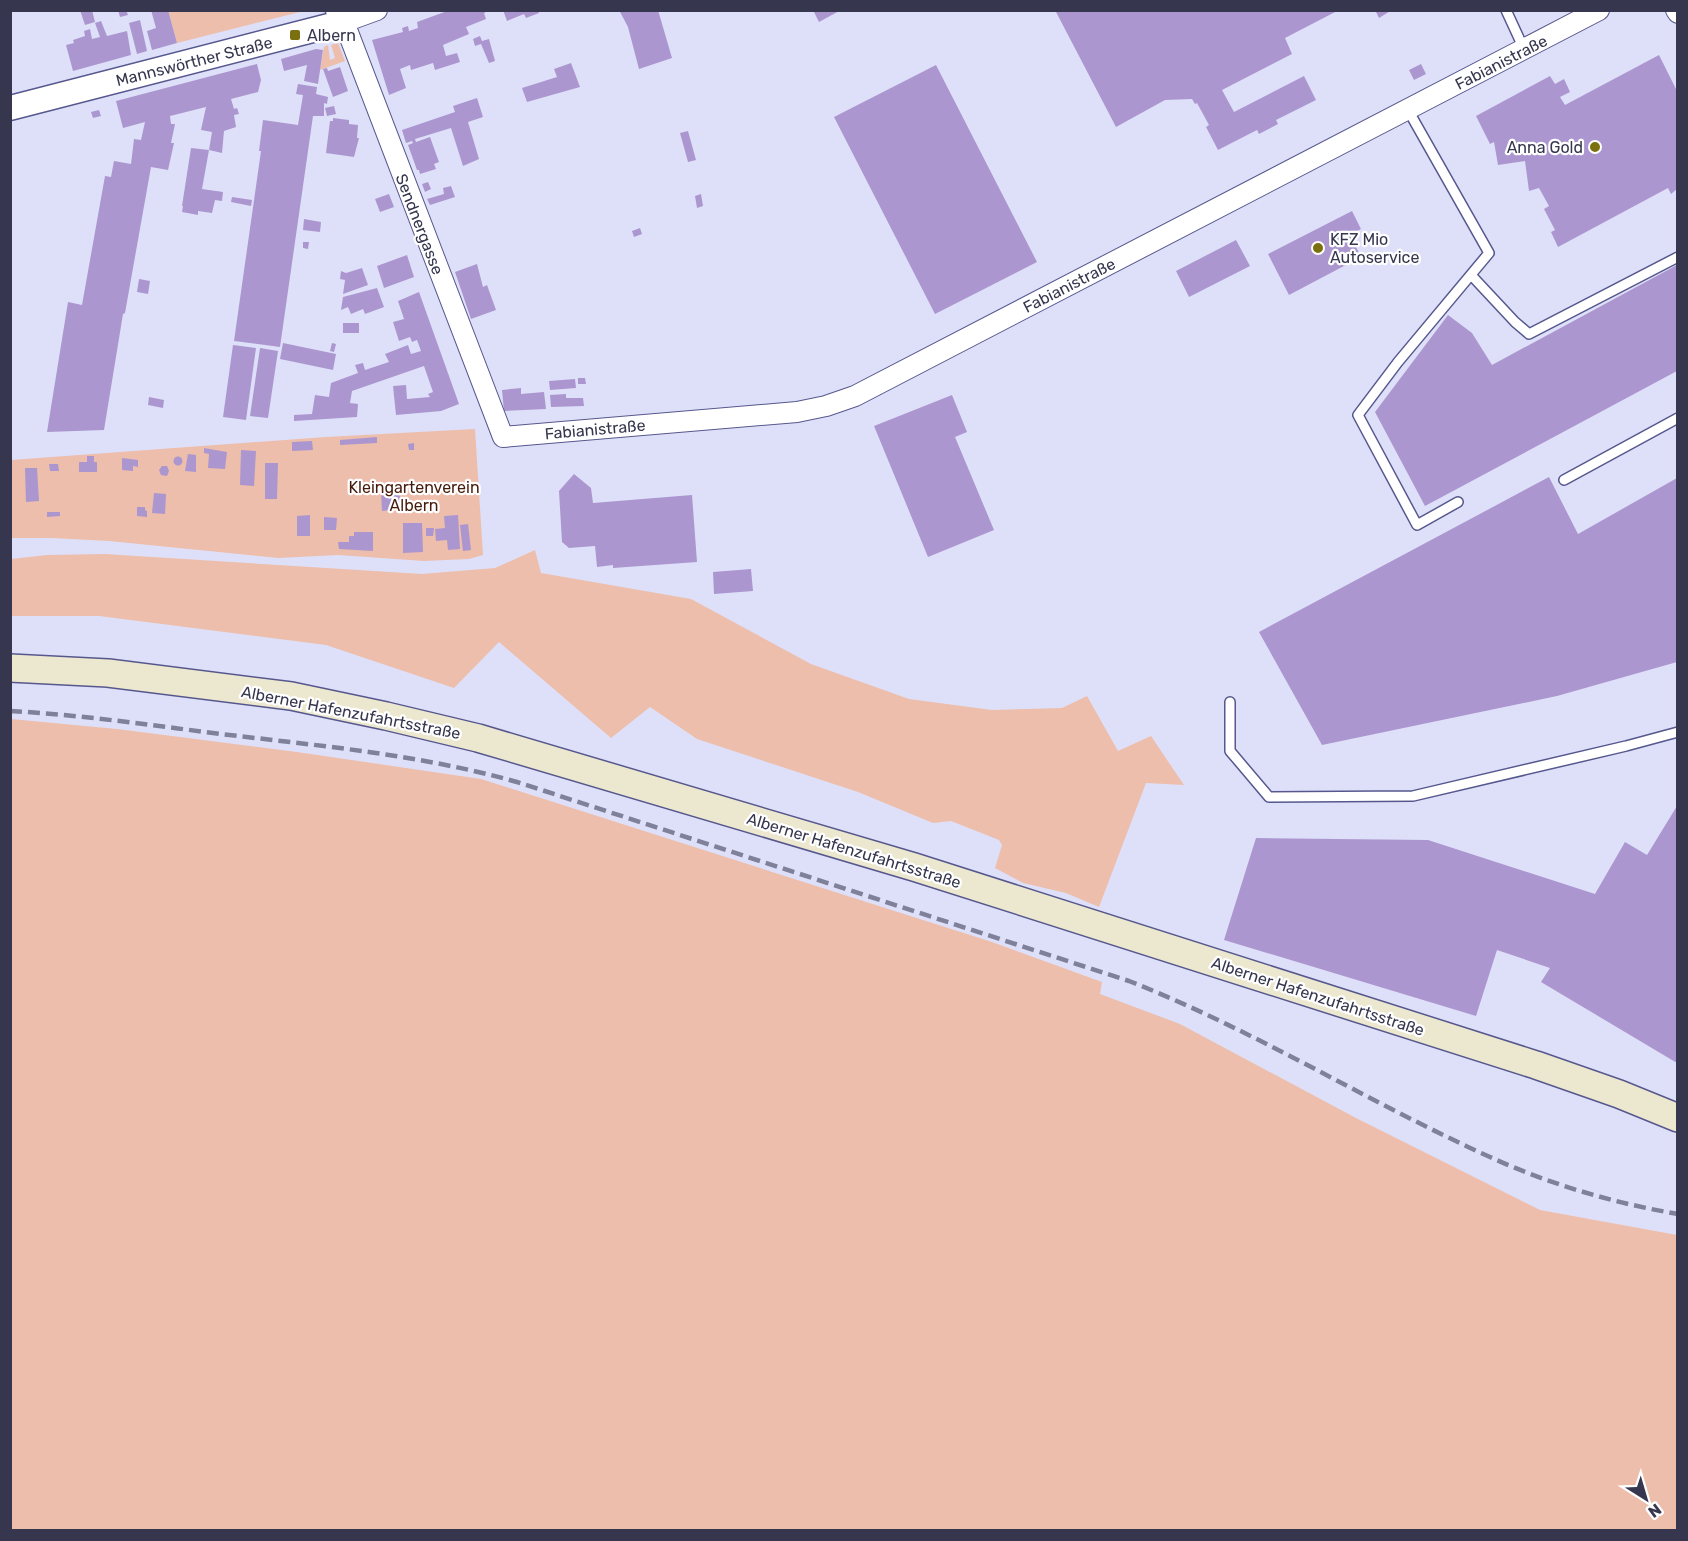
<svg xmlns="http://www.w3.org/2000/svg" width="1688" height="1541" font-family="Rubik,sans-serif">
	<style>
		.green { fill: #edbeab }
		.building { fill: #ac96cf }
		.lines { fill: none; stroke-linecap: round; stroke-linejoin: round }
		.service-casing { stroke: #56578d; stroke-width: 12 }
		.minor-casing { stroke: #56578d; stroke-width: 22 }
		.tertiary-casing { stroke: #56578d; stroke-width: 27 }
		.secondary-casing { stroke: #56578d; stroke-width: 30 }
		.service { stroke: #fff; stroke-width: 9 }
		.minor { stroke: #fff; stroke-width: 20 }
		.tertiary { stroke: #fff; stroke-width: 24 }
		.secondary { stroke: #ece8cf; stroke-width: 27 }
		.rail { stroke: #7f8099; stroke-width: 4.5; stroke-dasharray: 12 6; stroke-linecap: butt }
		.poi-dot { fill: #7b7010; stroke: #fff; stroke-width: 2 }
		.labels { text-anchor: middle; stroke-width: 4.5; stroke-linejoin: round; paint-order: stroke }
		.poi-label { font-size: 16px; fill: #36374f; stroke: #fff; text-anchor: start }
		.street-label { font-size: 16px; fill: #36374f; stroke: #fff }
		.park-label { font-size: 16px; fill: #451c0b; stroke: #fff }
	</style>
	<rect width="100%" height="100%" fill="#dee0f9"/>
	<path class="green" d="M168 10 304 11 177 43Z
		M338 43 345 61 320 70 324 47 328 45 330 60 335 58 331 45Z
		M475 429 483 555 469 559 424 561 338 555 278 558 109 541 52 538H11V460L326 437Z
		M535 550 541 573 691 599 811 664 909 699 992 710 1062 708 1087 696 1118 751 1151 736 1184 785 1146 783 1099 907 1066 893 1023 883 995 868 1002 845 999 840 951 821 933 823 858 792 697 739 650 707 611 738 499 642 454 688 326 645 99 616H11V559L47 555 105 554 422 574 495 568Z
		M11 719 117 729 297 752 481 779 992 942 1102 982 1100 994 1180 1024 1356 1118 1540 1210 1677 1235V1530H11Z"/>
	<path class="building" d="M80 10H92L95 22 85 25Z
		M118 10H126L128 15 120 17Z
		M151 10H168L177 43 152 50 147 31 156 28Z
		M450 10H490L484 13 486 19 466 27 469 34 443 45 446 56 457 53 460 62 435 70 433 63 411 70 410 65 400 69 406 88 389 95 372 40 403 32 402 28 408 26 409 31 418 28 417 22Z
		M503 10H538L539 13 526 18 524 14 507 21Z
		M619 10H658L672 58 639 69 628 27Z
		M813 10H841L819 22Z
		M1055 10H1339L1285 38 1292 54 1222 90 1234 112 1304 76 1316 100 1276 120 1278 124 1259 134 1257 130 1218 150 1206 127 1209 125 1197 103 1195 104 1192 99 1165 100 1116 127Z
		M1375 10H1392L1379 18Z
		M140 20 147 51 137 54 129 23Z
		M101 21 107 36 127 31 131 55 73 71 66 45 74 43 73 40 85 36 84 31 90 29 92 39 100 37 95 23Z
		M480 36 482 41 489 39 495 61 489 63 481 44 475 46 473 39Z
		M316 49 323 50 318 84 304 81 307 65 284 71 281 59Z
		M1659 55 1677 91V189L1671 194 1668 188 1558 247 1551 232 1555 230 1544 209 1549 206 1539 188 1529 191 1525 161 1498 165 1494 142 1490 144 1476 116 1550 76 1555 84 1564 79 1570 92 1560 97 1565 105Z
		M571 63 580 87 527 102 522 88 557 77 554 69Z
		M257 64 261 80 258 92 231 99 234 109 237 108 239 114 234 115 236 127 224 131 222 153 209 150 212 132 201 130 206 107 170 116 171 124H175L171 143H174L168 170 151 167 125 313 123 314 104 430 47 432 68 302 82 305 105 176 111 177 114 161 131 164 134 139 141 140 145 122 123 128 116 101Z
		M1421 64 1426 74 1414 80 1409 70Z
		M936 65 1037 262 935 314 834 117Z
		M340 67 348 91 333 97 323 69 327 68 328 71Z
		M298 84 317 87 316 94 328 97 327 104 324 103V116H313L280 347 234 341 261 151H259L263 120 298 125 303 95 296 94Z
		M477 98 483 117 468 122 479 159 463 166 451 128 415 139 416 142 430 137 439 162 434 164 436 169 420 174 419 170H417L408 145 413 143 412 141 406 143 402 130 455 112 453 106Z
		M334 106 336 114 327 116 325 108Z
		M99 110 101 116 93 118 91 112Z
		M333 118 349 120V124L358 125 357 138H359L354 157 326 153 330 121H333Z
		M688 131 696 160 688 162 680 133Z
		M191 148 209 150 202 189 223 192 222 201 215 200 212 213 198 211V215L182 212 183 206H182Z
		M428 182 431 189 425 192 422 184Z
		M451 186 455 197 430 205 427 199 444 194 443 188Z
		M389 194 394 207 380 212 375 199Z
		M701 194 703 206 697 208 695 196Z
		M232 197 252 200 251 206 231 202Z
		M1352 211 1361 229 1350 235 1361 257 1289 295 1268 254Z
		M304 219 321 222 320 232 303 230Z
		M640 228 642 234 634 237 632 231Z
		M1236 240 1250 266 1189 297 1176 271Z
		M303 242H309L308 249 303 248Z
		M407 255 414 277 384 288 377 266Z
		M477 264 483 287 487 285 496 310 471 319 455 272Z
		M1677 265V371L1425 506 1375 412 1448 315 1472 333 1492 365Z
		M362 268 368 285 343 294 345 280 340 279 341 271 346 273Z
		M139 279 150 281 148 294 137 292Z
		M377 288 384 307 365 314 363 309 351 314 348 307 341 310 343 297Z
		M419 292 459 404 441 411 396 415 393 386 406 385 407 399 430 397 428 394 433 392 424 366 352 391 350 403 358 404 357 417 294 421V415L312 414 315 395 329 397 331 383 358 373 355 365 363 363 365 370 389 362 385 354 408 345 411 354 421 351 417 340 412 342 410 337 399 341 393 322 404 319 398 301Z
		M343 323H359V333H343Z
		M283 343 336 354 333 370 280 359Z
		M332 343 336 344 334 352 330 351Z
		M233 345 256 348 246 420 223 417Z
		M260 348 278 351 268 418 250 416Z
		M578 378H585L586 384H578Z
		M575 379 576 388 550 390 549 381Z
		M521 388V394L544 392 546 409 504 411 502 390Z
		M566 394V398H583L584 406 551 407 550 395Z
		M952 395 967 432 955 437 994 530 928 557 874 426Z
		M149 397 164 400 163 408 148 405Z
		M377 437V443L340 445V440Z
		M312 441 313 450 292 451V442Z
		M414 443V450H409L408 444Z
		M204 448 227 452 225 469 208 468 209 454 204 453Z
		M241 450 256 451 254 486 240 485Z
		M188 454 196 455V472L185 471Z
		M87 456H94V462H97V472H79V462H87Z
		M173.5 461a4.5 4.5 0 1 1 9 0a4.5 4.5 0 1 1-9 0Z
		M122 458 138 460V467L133 466V471L122 470Z
		M265 463H278L277 499H265Z
		M49 464H58L59 471H50Z
		M162 466H167L169 471 167 476 161 475 159 470Z
		M25 468H37L39 501 26 502Z
		M574 474 591 488 593 503 692 495 697 562 613 568V565L597 567 595 546 569 548 562 542 559 491Z
		M1549 477 1578 534 1677 478V662L1557 696 1322 745 1259 632Z
		M399 489 401 509 382 511 381 491Z
		M154 493 166 494 165 514 152 513Z
		M137 507H145V510L147 511V517L137 516Z
		M47 512H60V516L47 517Z
		M310 515V536H297V516Z
		M458 515 460 549 448 550 447 540 436 541 435 529 445 528 444 516Z
		M324 517 337 518 336 530H324Z
		M403 523H422L423 552 403 553Z
		M468 524 471 550 463 551 460 525Z
		M426 528H434L433 536H426Z
		M354 532H373V551L339 549 338 542H349V536H354Z
		M751 569 753 591 714 594 713 572Z
		M1677 806V1063L1541 982 1550 968 1497 950 1476 1016 1224 940 1256 838 1428 840 1595 894 1625 842 1647 855Z"/>
	<g class="lines">
		<defs>
			<path id="service" d="M1506 10 1524 49
				M1408 110 1489 253 1398 362 1358 415 1417 525 1458 502
				M1472 276 1515 322 1529 334 1678 257
				M1564 480 1678 418
				M1230 702V751L1269 797 1413 796 1626 746 1678 732"/>
			<path id="minor" d="M377 10 344 22 503 437 797 412 826 406 855 396 1599 10
				M1676 10 1678 13"/>
			<path id="tertiary" d="M10 108 344 22 338 10"/>
			<path id="secondary" d="M10 668 108 673 291 696 386 716 478 738 914 867 1536 1065 1619 1094 1678 1118"/>
		</defs>
		<use href="#service" class="service-casing"/>
		<use href="#minor" class="minor-casing"/>
		<use href="#tertiary" class="tertiary-casing"/>
		<use href="#secondary" class="secondary-casing"/>
		<use href="#service" class="service"/>
		<use href="#minor" class="minor"/>
		<use href="#tertiary" class="tertiary"/>
		<use href="#secondary" class="secondary"/>
		<path class="rail" d="M10 711C86 715 162 727 238 736 332 747 425 756 517 782L1129 981C1254 1030 1368 1102 1490 1157 1549 1184 1613 1203 1678 1214"/>
	</g>
	<g class="poi-dot">
		<rect x="289" y="29" width="12" height="12" rx="3"/>
		<circle cx="1595" cy="147" r="6"/>
		<circle cx="1318" cy="248" r="6"/>
	</g>
	<g class="labels">
		<g class="poi-label">
			<text x="307" y="41">Albern</text>
			<text x="1583" y="153" text-anchor="end">Anna Gold</text>
			<text x="1330" y="245">KFZ Mio<tspan x="1330" dy="18">Autoservice</tspan></text>
		</g>
		<g class="street-label">
			<text transform="translate(194 61) rotate(-14)" y="6">Mannswörther Straße</text>
			<text transform="translate(1501 62) rotate(-27)" y="6">Fabianistraße</text>
			<text transform="translate(420 224) rotate(69)" y="6">Sendnergasse</text>
			<text transform="translate(1069 285) rotate(-27)" y="6">Fabianistraße</text>
			<text transform="translate(595 429) rotate(-5)" y="6">Fabianistraße</text>
			<text transform="translate(351 712) rotate(11)" y="6">Alberner Hafenzufahrtsstraße</text>
			<text transform="translate(854 850) rotate(17)" y="6">Alberner Hafenzufahrtsstraße</text>
			<text transform="translate(1318 996) rotate(18)" y="6">Alberner Hafenzufahrtsstraße</text>
		</g>
		<g class="park-label">
			<text x="414" y="493">Kleingartenverein<tspan x="414" dy="18">Albern</tspan></text>
		</g>
	</g>
	<rect width="1688" height="1541" fill="none" stroke="#36374f" stroke-width="24"/>
	<g transform="translate(1646 1499) rotate(143)" stroke="#ffffff" stroke-width="4.5" paint-order="stroke">
	<path d="M0-4.5L10 22L0 15L-10 22Z" fill="#36374f"/>
	<text y="-9" font-size="16" font-weight="bold" text-anchor="middle" fill="#36374f">N</text>
	</g>
</svg>
